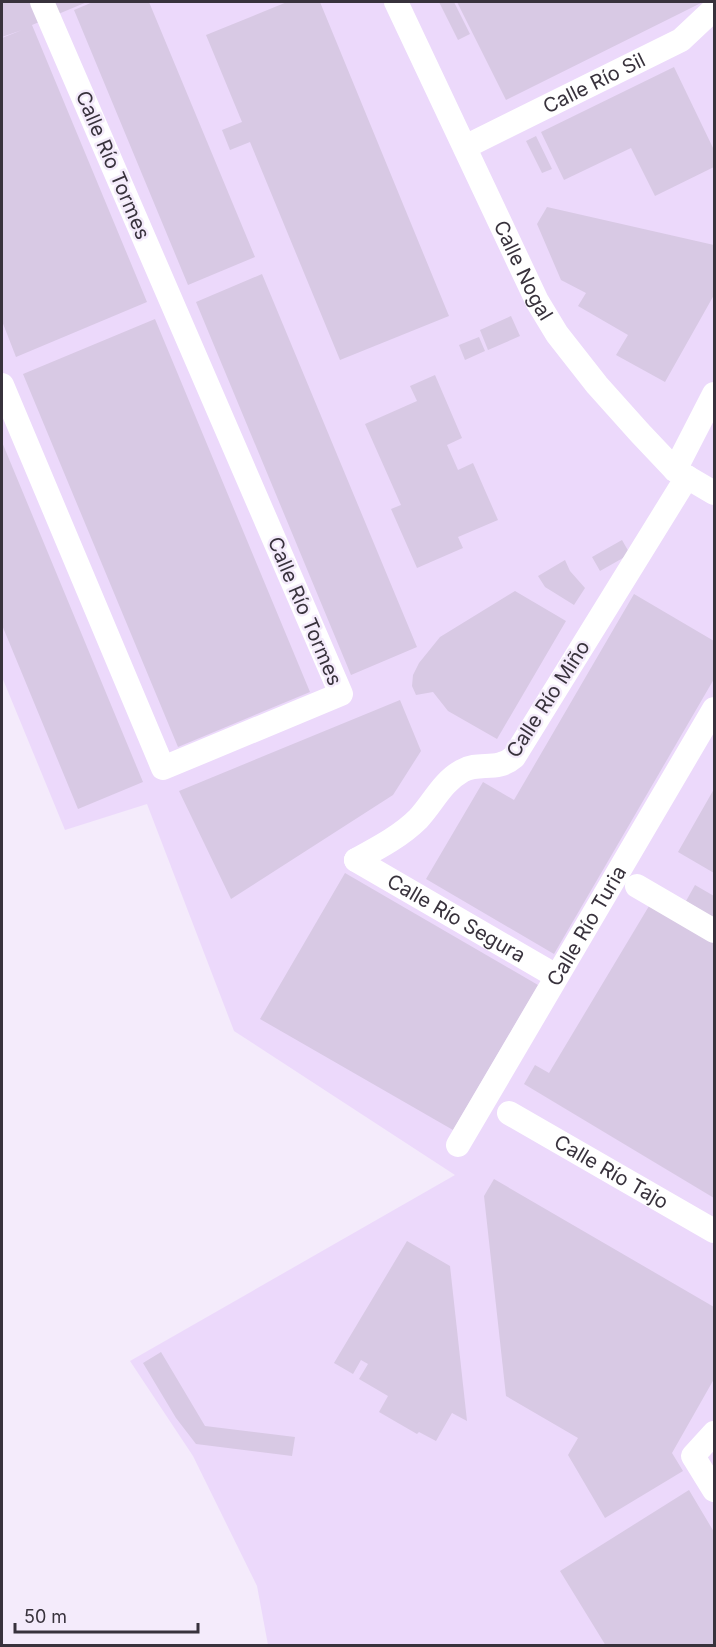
<svg xmlns="http://www.w3.org/2000/svg" width="716" height="1647" font-family="Inter,sans-serif">
	<style>
		.built { fill: #ecd9fb }
		.building { fill: #d8c9e4 }
		.lines { fill: none; stroke-linecap: round; stroke-linejoin: round }
		.minor { stroke: #fff; stroke-width: 24 }
		.labels { text-anchor: middle; stroke-width: 5; stroke-linejoin: round; paint-order: stroke }
		.street-label { font-size: 20px; fill: #38323c; stroke: #f4ebfb }
	</style>
	<rect width="100%" height="100%" fill="#f4ebfb"/>
	<path class="built" d="M2 2H714V1645H268L257 1586 193 1456 130 1361 455 1175 234 1031 147 804 65 830 2 677Z"/>
	<path class="building" d="M2 2H87L32 25 147 302 16 357 2 321V38L22 30 2 37Z
		M93 2H149L255 257 188 285 74 10Z
		M287 2H320L449 316 340 360 250 142 230 150 222 130 242 122 206 35Z
		M439 2H454L470 34 458 40Z
		M457 2H703L506 100Z
		M674 67 714 150V167L655 196 631 148 564 180 541 132Z
		M536 136 552 169 542 173 526 141Z
		M547 207 714 245V295L665 382 616 355 628 335 578 306 586 293 561 280 537 224Z
		M262 274 417 647 351 675 196 302Z
		M511 316 520 336 488 350 480 330Z
		M155 319 310 692 178 747 23 374Z
		M479 337 485 351 465 360 459 345Z
		M435 375 462 438 447 445 458 470 473 463 498 520 458 537 463 548 417 568 391 509 401 505 365 424 417 401 410 386Z
		M2 442 143 782 78 809 2 625Z
		M622 540 630 554 600 571 592 557Z
		M565 560 570 571 585 588 574 605 545 587 538 576Z
		M515 591 566 621 497 739 448 711 433 692 416 695 412 686 413 675 419 663 440 637Z
		M634 594 714 641V679L554 954 426 879 483 782 514 800Z
		M400 700 421 751 393 795 231 899 179 791Z
		M714 789V873L678 852Z
		M345 873 538 985 453 1130 260 1019Z
		M695 885 714 896V918L686 901Z
		M652 901 714 938V1198L524 1084 535 1065 549 1073Z
		M494 1179 714 1307V1379L672 1453 683 1471 605 1518 568 1455 578 1438 506 1396 484 1196Z
		M407 1241 450 1266 467 1421 452 1413 436 1441 419 1432 417 1434 379 1412 388 1396 359 1379 368 1364 361 1360 353 1374 334 1363Z
		M161 1352 205 1426 295 1437 292 1456 196 1444 176 1418 143 1363Z
		M689 1490 714 1532V1646H606L560 1571Z"/>
	<g class="lines">
		<g class="minor">
			<path id="s1" d="M396 2 537 301 557 334 597 385 640 433 675 470 714 493"/>
			<path id="s2" d="M465 147 681 40 714 9"/>
			<path d="M2 385 163 768 341 694 42 2"/>
			<path d="M675 470 714 394"/>
			<path d="M356 860C378 848 401 836 418 819 433 803 442 782 462 771 479 761 497 772 514 757L687 477"/>
			<path id="s3" d="M356 860 556 976"/>
			<path d="M637 886 714 931"/>
			<path id="s4" d="M509 1113 714 1231"/>
			<path id="s5" d="M458 1145 714 709"/>
			<path d="M714 1433 693 1456 714 1490"/>
		</g>
	</g>
	<g class="labels">
		<g class="street-label">
			<text dy="7" stroke="none"><textPath href="#s2" startOffset="144">Calle Río Sil</textPath></text>
			<text transform="translate(113 165) rotate(67)" y="7">Calle Río Tormes</text>
			<text dy="7" stroke="none"><textPath href="#s1" startOffset="297">Calle Nogal</textPath></text>
			<text transform="translate(305 611) rotate(67)" y="7">Calle Río Tormes</text>
			<text transform="translate(548 699) rotate(-57)" y="7">Calle Río Miño</text>
			<text dy="7" stroke="none"><textPath href="#s3" startOffset="116">Calle Río Segura</textPath></text>
			<text dy="7" stroke="none"><textPath href="#s5" startOffset="254">Calle Río Turia</textPath></text>
			<text dy="7" stroke="none"><textPath href="#s4" startOffset="118">Calle Río Tajo</textPath></text>
		</g>
	</g>
	<rect width="716" height="1647" fill="none" stroke="#38323c" stroke-width="6"/>
	<path d="M15 1623v9h183v-9" fill="none" stroke="#38323c" stroke-width="3"/>
	<text x="24" y="1623" font-size="18" fill="#38323c" stroke="#f4ebfb" stroke-width="4.5" paint-order="stroke">50 m</text>
</svg>
